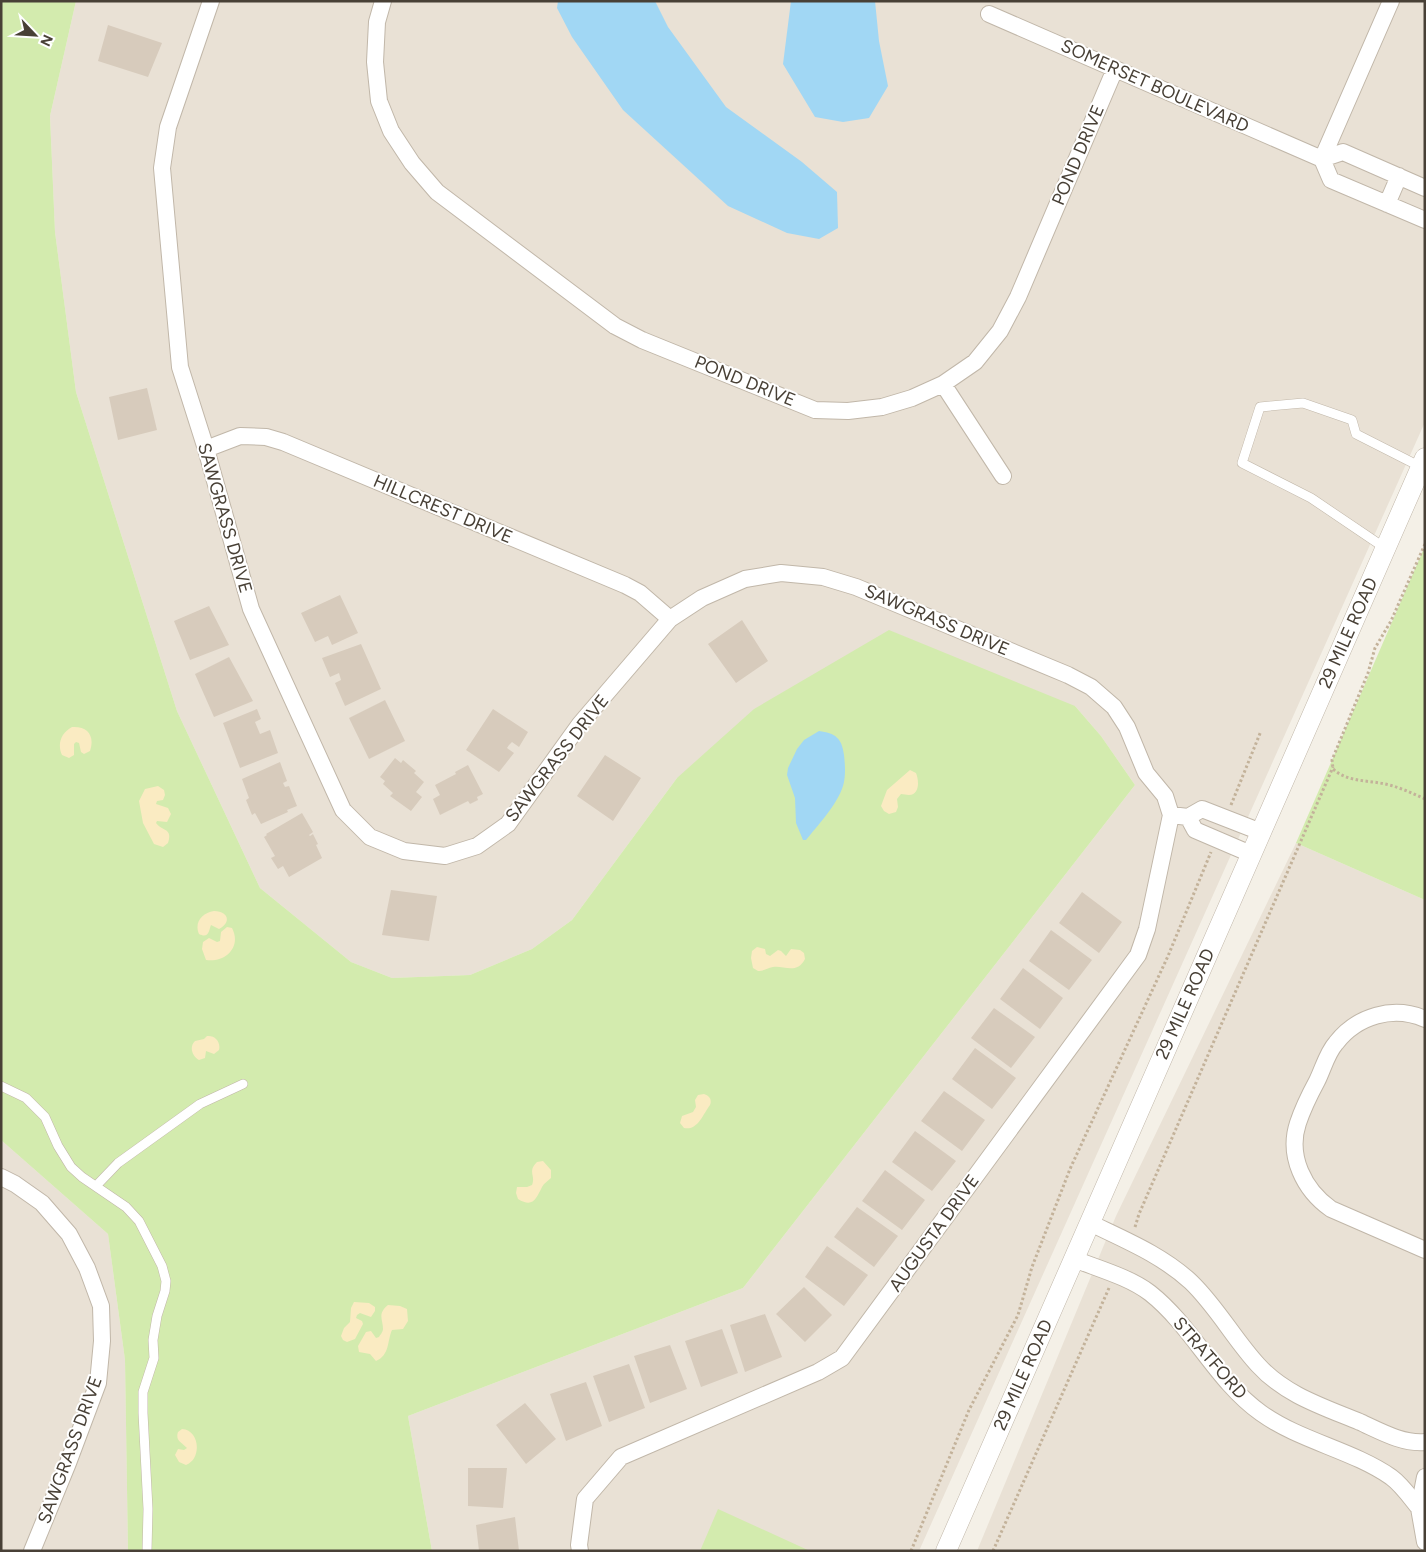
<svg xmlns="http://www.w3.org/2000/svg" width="1426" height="1552" font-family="Figtree,sans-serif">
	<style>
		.residential { fill: #e9e1d5 }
		.green { fill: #d3ebae }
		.sand { fill: #faebc2 }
		.water { fill: #a1d7f4 }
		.building { fill: #d7cbbc }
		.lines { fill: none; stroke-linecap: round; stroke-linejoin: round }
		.service-casing { stroke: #c1b7a9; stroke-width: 10 }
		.minor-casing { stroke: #c1b7a9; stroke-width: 18 }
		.tertiary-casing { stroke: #c1b7a9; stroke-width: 21 }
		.path { stroke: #c3b29a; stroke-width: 3; stroke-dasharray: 2.5 2.5; stroke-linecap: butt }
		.service { stroke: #fff; stroke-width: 9 }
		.minor { stroke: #fff; stroke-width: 16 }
		.tertiary { stroke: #fff; stroke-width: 20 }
		.labels { text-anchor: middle; stroke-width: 4; stroke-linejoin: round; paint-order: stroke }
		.street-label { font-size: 18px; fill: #484036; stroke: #fff }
	</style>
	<rect width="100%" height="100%" fill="#f4f0e7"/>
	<path class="residential" d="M76 1H1425V422L919 1551H432L408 1416 743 1288 1135 785 1101 736 1075 706 677 778 572 920 532 949 470 975 392 978 351 962 260 888 177 711 76 392 55 232 50 116Z
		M1296 843 1425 900V1551H977L1116 1216Z
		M1 1140 108 1234 125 1360 128 1551H1Z"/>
	<path class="green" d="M1 1H76L50 116 55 232 76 392 177 711 260 888 351 962 392 978 470 975 532 949 572 920 677 778 754 709 889 630 1075 706 1101 736 1135 785 743 1288 408 1416 432 1551H128L125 1360 108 1234 1 1140Z
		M1425 546V900L1296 843Z
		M718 1509 810 1551H700Z"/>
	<path class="sand" d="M72 727C88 726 95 736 90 751L84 754 81 752 79 743 76 742 74 744V755L69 758 62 755C57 744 61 733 72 727Z
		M910 770 916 773C919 780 920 795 909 795 906 795 904 794 901 794L897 799 898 807 896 812 889 814 884 811 881 806 887 790Z
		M158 786 164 790 165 795 163 800 157 801 156 804 168 808 171 814 167 822 157 821 156 823C162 832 173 827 168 843L163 847 154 844 143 823 139 801 145 789Z
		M214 911C228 911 232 922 219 929L211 925C209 930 209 939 199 934 194 922 202 913 214 911Z
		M227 927 232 928C242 947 225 963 206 960L202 949 203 942 209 938 217 942 220 941 221 932Z
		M757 947 765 949 766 954 770 956 778 950 781 951 786 956 791 949 800 950 804 953 805 959C797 975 783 965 773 967 767 968 764 971 758 971L753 968 751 958 752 951Z
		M207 1036C215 1035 221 1042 219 1050L214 1054 206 1051 205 1058 199 1060C192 1056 189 1047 195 1041L204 1039Z
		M704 1094C710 1096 712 1100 710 1105 703 1114 698 1131 684 1128L680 1123 682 1116 693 1112 696 1107 695 1100 698 1095Z
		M543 1161 551 1170V1178C548 1181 544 1183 542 1187 536 1199 533 1208 518 1199L516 1193 517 1187H527L532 1185C536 1175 527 1172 537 1162Z
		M354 1302 369 1303 375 1307V1311L371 1317 360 1313 357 1315 356 1318 362 1321 363 1324 355 1339 347 1342 343 1340 341 1336 344 1328 350 1322 351 1308Z
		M388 1305 400 1306 407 1309 408 1321 403 1329 392 1330C387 1341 390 1355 376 1361L370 1354 359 1352 358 1346 366 1332 371 1331 376 1338 379 1337C380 1335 383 1332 383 1329 383 1319 377 1314 388 1305Z
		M182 1429C200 1430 202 1459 186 1465L179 1462 175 1455 178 1449 184 1450 187 1448C182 1442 175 1441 178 1432Z"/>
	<path class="water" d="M558 1H655L668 27 726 107 802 162 837 192 838 228 819 239 787 233 728 206 623 110 572 37 557 8Z
		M791 1H875L879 41 888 86 869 118 843 122 815 117 783 64Z
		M819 731C835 733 842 738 844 755 845 764 846 776 843 786 837 805 818 825 806 840H803L796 823 795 798 787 775 788 768 797 749 804 740Z"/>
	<path class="building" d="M108 25 162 43 148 77 98 61Z
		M147 388 157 430 118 440 109 397Z
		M340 595 358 633 332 645 328 636 315 642 301 613Z
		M209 606 229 645 190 660 174 621Z
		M742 620 768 661 736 683 708 644Z
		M361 644 381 689 345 706 335 683 341 680 339 673 330 677 322 658Z
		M229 657 253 701 214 717 195 674Z
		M385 700 405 741 369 759 349 718Z
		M257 709 261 719 255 722 260 734 270 730 278 753 240 768 223 723Z
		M493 709 528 732 519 747 512 742 509 745 507 748 514 753 499 772 466 750Z
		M605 755 641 778 613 821 577 796Z
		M395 758 401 763 403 760 416 771 414 773 424 782 416 792 422 797 411 811 390 796 393 793 383 784 385 781 380 777Z
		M280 762 287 781 283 783 285 787 289 786 297 806 287 810 288 812 261 824 255 813 252 815 246 800 249 798 242 779Z
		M468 765 483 794 477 797 478 800 470 804 468 801 440 815 433 799 440 795 435 785 456 774 455 772Z
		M302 813 313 832 309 835 310 836 313 834 318 844 316 845 322 858 289 877 283 866 278 869 271 858 275 856 264 837 267 835 266 834Z
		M391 890 437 896 429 941 382 935Z
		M1082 892 1122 922 1099 953 1059 923Z
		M1051 930 1092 960 1069 990 1029 961Z
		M1023 968 1063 998 1040 1029 1000 999Z
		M994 1008 1035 1037 1011 1068 971 1038Z
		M975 1048 1016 1078 992 1109 952 1079Z
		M944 1091 985 1120 962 1151 921 1121Z
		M915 1131 956 1161 932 1191 892 1162Z
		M885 1170 925 1200 902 1230 862 1201Z
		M857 1207 898 1236 874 1267 834 1237Z
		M827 1246 868 1275 844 1306 805 1277Z
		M804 1287 832 1315 805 1342 776 1314Z
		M765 1314 782 1357 745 1372 730 1325Z
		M722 1329 738 1373 701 1387 685 1341Z
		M670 1345 687 1389 650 1403 634 1356Z
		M629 1364 645 1408 609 1422 593 1376Z
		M586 1382 602 1426 566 1441 550 1394Z
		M525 1403 556 1439 526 1464 496 1425Z
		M468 1468H507L503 1508 468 1506Z
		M515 1517 519 1551H479L476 1525Z"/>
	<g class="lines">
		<defs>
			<path id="service" d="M1385 548 1311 498 1242 463 1260 407 1303 403 1352 420 1356 434 1421 467
				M1 1086 26 1098 45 1117 58 1146 71 1167 82 1177 126 1207 139 1221 162 1266 166 1281 165 1291 157 1316 153 1340 154 1358 143 1392V1413L148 1509 147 1551
				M96 1186 118 1163 200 1104 243 1084"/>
			<path id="minor" d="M211 1 168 127 162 168 180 367 206 449 251 609 343 810 370 837 404 851 445 856 477 846 508 824 580 724 670 619 702 598 745 579 781 573 823 577 856 587 1068 675 1091 687 1114 707 1127 727 1146 773 1165 796 1171 815
				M383 1 377 22 375 62 379 101 391 131 412 163 437 192 615 326 642 340 815 410 848 411 882 407 912 398 943 384 975 362 1000 331 1018 297 1115 69
				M989 14 1322 159 1343 152 1425 188
				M1322 159 1391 1
				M1322 159 1331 180 1425 220
				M1387 204 1399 176
				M943 384 1003 476
				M206 449 240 436 266 437 283 442 625 585 640 593 670 619
				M1171 815 1188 817 1202 809 1261 832
				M1188 817 1195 830 1251 854
				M1425 1019C1393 1005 1357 1016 1336 1043 1327 1053 1323 1069 1317 1081 1310 1094 1303 1108 1298 1123 1287 1156 1304 1190 1331 1209L1425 1250
				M1 1177 15 1184 42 1203 69 1234 87 1268 101 1306 102 1341 98 1383 68 1463 32 1551
				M1090 1223C1125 1240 1162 1255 1191 1282 1217 1307 1234 1339 1258 1365 1285 1395 1324 1407 1360 1422 1380 1431 1402 1444 1425 1442
				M1074 1259C1099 1269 1129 1277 1150 1293 1193 1327 1216 1381 1261 1413 1300 1441 1352 1450 1391 1477 1402 1485 1410 1497 1419 1508
				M1425 1477 1419 1508 1425 1542
				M580 1551 579 1545 585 1499 621 1457 818 1372 842 1358 1138 955 1147 929 1171 815"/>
			<path id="tertiary" d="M946 1551 1425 458"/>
		</defs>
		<use href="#service" class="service-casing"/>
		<use href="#minor" class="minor-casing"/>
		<use href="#tertiary" class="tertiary-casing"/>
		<path class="path" d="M1425 544 1391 621 1375 648 1368 673 1332 760 1333 769C1347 782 1367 780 1385 784 1399 787 1412 793 1425 799
			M1231 805 1261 731
			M1135 1227 1139 1214 1333 767
			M911 1551 969 1410 1018 1315 1032 1267 1070 1169 1168 956 1211 852
			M993 1551 1109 1288"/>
		<use href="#service" class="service"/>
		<use href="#minor" class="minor"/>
		<use href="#tertiary" class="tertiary"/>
	</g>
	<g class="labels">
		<g class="street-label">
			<text transform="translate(1155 86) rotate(24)" y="6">SOMERSET BOULEVARD</text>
			<text transform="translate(1078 155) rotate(-67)" y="6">POND DRIVE</text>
			<text transform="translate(745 381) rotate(22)" y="6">POND DRIVE</text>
			<text transform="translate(443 509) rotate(23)" y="6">HILLCREST DRIVE</text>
			<text transform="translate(225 518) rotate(74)" y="6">SAWGRASS DRIVE</text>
			<text transform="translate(937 620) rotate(23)" y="6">SAWGRASS DRIVE</text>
			<text transform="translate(1348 633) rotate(-66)" y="6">29 MILE ROAD</text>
			<text transform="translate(557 758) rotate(-52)" y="6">SAWGRASS DRIVE</text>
			<text transform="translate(1185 1004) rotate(-66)" y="6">29 MILE ROAD</text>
			<text transform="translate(934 1233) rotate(-54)" y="6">AUGUSTA DRIVE</text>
			<text transform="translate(1210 1358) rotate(49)" y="6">STRATFORD</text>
			<text transform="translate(1023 1375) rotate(-66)" y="6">29 MILE ROAD</text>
			<text transform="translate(70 1450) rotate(-70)" y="6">SAWGRASS DRIVE</text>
		</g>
	</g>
	<rect width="1426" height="1552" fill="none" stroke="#484036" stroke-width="5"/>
	<g transform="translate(35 35) rotate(115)" stroke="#ffffff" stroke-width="4" paint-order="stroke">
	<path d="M0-4L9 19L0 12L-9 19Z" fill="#484036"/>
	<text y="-8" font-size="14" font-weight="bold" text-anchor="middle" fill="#484036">N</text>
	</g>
</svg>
